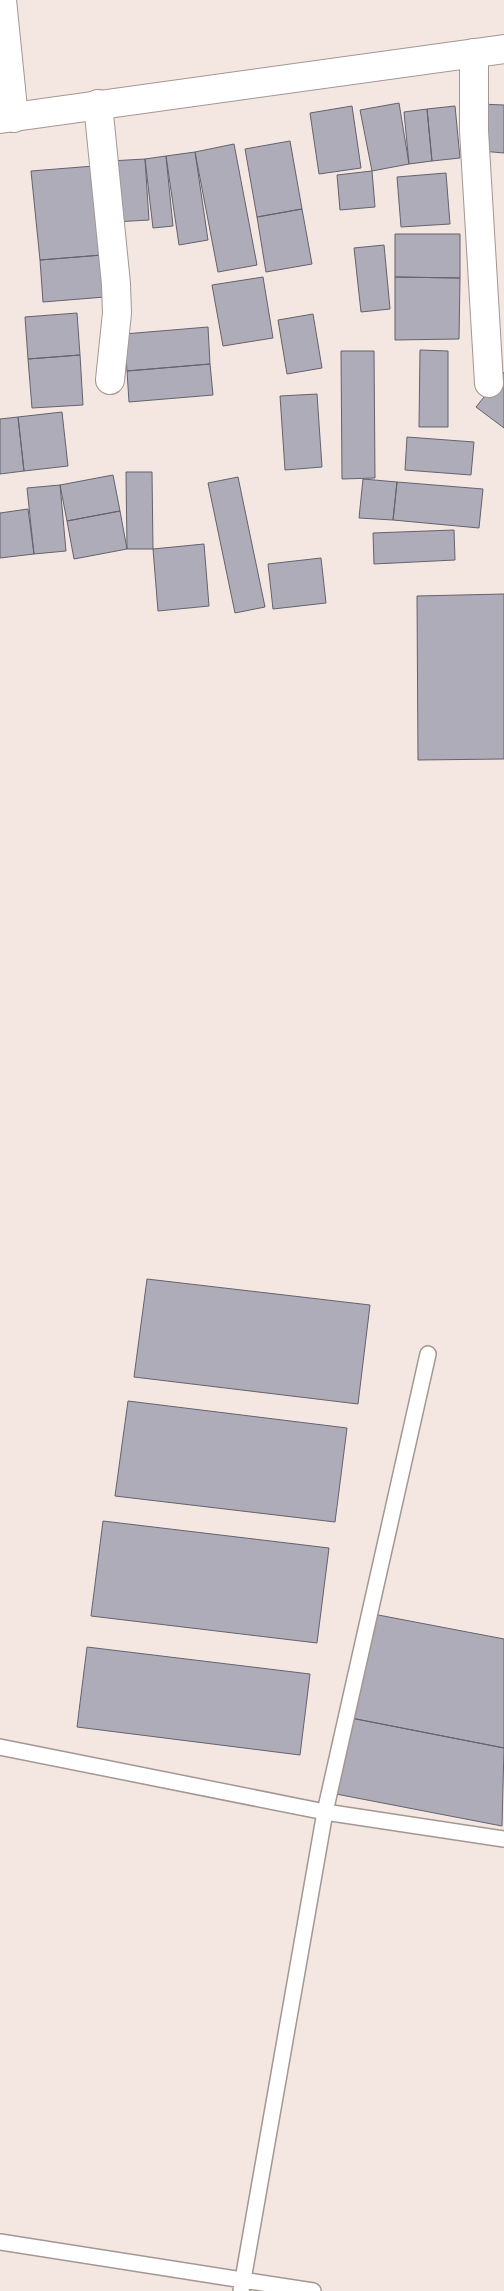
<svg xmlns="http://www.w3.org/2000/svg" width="504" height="2291" font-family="'Fira Sans',sans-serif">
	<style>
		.building { fill: #adacb8; stroke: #63636d }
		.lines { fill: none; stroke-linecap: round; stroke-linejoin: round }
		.service-casing { stroke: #a39792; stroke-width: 18 }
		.minor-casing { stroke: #a39792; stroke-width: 30 }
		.tertiary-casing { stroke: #a39792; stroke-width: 30 }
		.service { stroke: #fff; stroke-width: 15 }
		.minor { stroke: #fff; stroke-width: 28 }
		.tertiary { stroke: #fff; stroke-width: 28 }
	</style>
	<rect width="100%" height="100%" fill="#f4e6e1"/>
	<path class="building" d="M399 103 409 164 372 171 360 110Z
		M480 104 504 105V153L481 151Z
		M352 106 361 168 319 174 310 113Z
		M455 106 460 158 432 161 427 109Z
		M427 109 432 161 409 164 404 112Z
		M290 141 302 209 257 217 245 149Z
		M234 144 257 265 218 272 195 152Z
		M195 152 208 240 179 245 166 156Z
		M166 156 173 226 153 228 145 159Z
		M145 159 149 220 114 222 110 161Z
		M94 166 102 255 40 260 31 171Z
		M372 171 375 207 340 210 337 175Z
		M446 173 450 224 401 227 397 177Z
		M302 209 312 264 266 272 257 217Z
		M395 234H460V278L395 277Z
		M384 245 390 309 361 312 354 248Z
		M102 255 105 297 43 302 40 260Z
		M263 277 273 338 223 346 212 285Z
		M395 277 460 278 459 339 395 340Z
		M77 313 80 355 28 359 25 317Z
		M313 314 322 368 287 374 278 320Z
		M208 327 210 364 127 371 124 334Z
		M420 350 448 351V427H419Z
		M341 351H374L375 478 342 479Z
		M80 355 83 405 32 408 28 359Z
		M210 364 213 395 129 402 127 371Z
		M504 372V428L476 407Z
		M317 394 322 467 285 470 280 396Z
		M62 412 68 466 24 471 18 417Z
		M18 417 24 471 0 474V419Z
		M407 437 474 442 471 475 405 470Z
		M126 472H152L153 549H127Z
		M113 475 120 511 67 521 60 485Z
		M238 477 265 607 235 613 208 483Z
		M363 479 397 482 393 520 359 518Z
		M397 482 483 489 479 528 393 520Z
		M60 485 66 551 34 554 27 488Z
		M28 509 34 554 0 558V513Z
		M120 511 127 549 74 559 67 521Z
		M454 530 455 560 374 564 373 533Z
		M204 544 209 606 158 611 153 549Z
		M321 558 326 603 273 609 268 564Z
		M504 594V759L418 760 417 596Z
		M147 1279 370 1305 358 1404 134 1377Z
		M128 1401 347 1428 335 1522 115 1496Z
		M103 1521 329 1548 317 1643 91 1616Z
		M373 1614 504 1639V1748L351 1718Z
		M87 1647 310 1674 300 1755 77 1727Z
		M351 1718 504 1748 502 1826 336 1794Z"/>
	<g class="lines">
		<defs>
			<path id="service" d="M0 1747 325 1812 428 1354
				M0 2242 313 2291
				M241 2291 325 1812 504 1839"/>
			<path id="minor" d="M2 0 14 118
				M474 53V131L489 383
				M98 104 116 284 117 313 110 380"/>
			<path id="tertiary" d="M0 119 504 49"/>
		</defs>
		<use href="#service" class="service-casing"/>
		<use href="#minor" class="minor-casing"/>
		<use href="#tertiary" class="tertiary-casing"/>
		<use href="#service" class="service"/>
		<use href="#minor" class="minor"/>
		<use href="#tertiary" class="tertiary"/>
	</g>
</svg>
